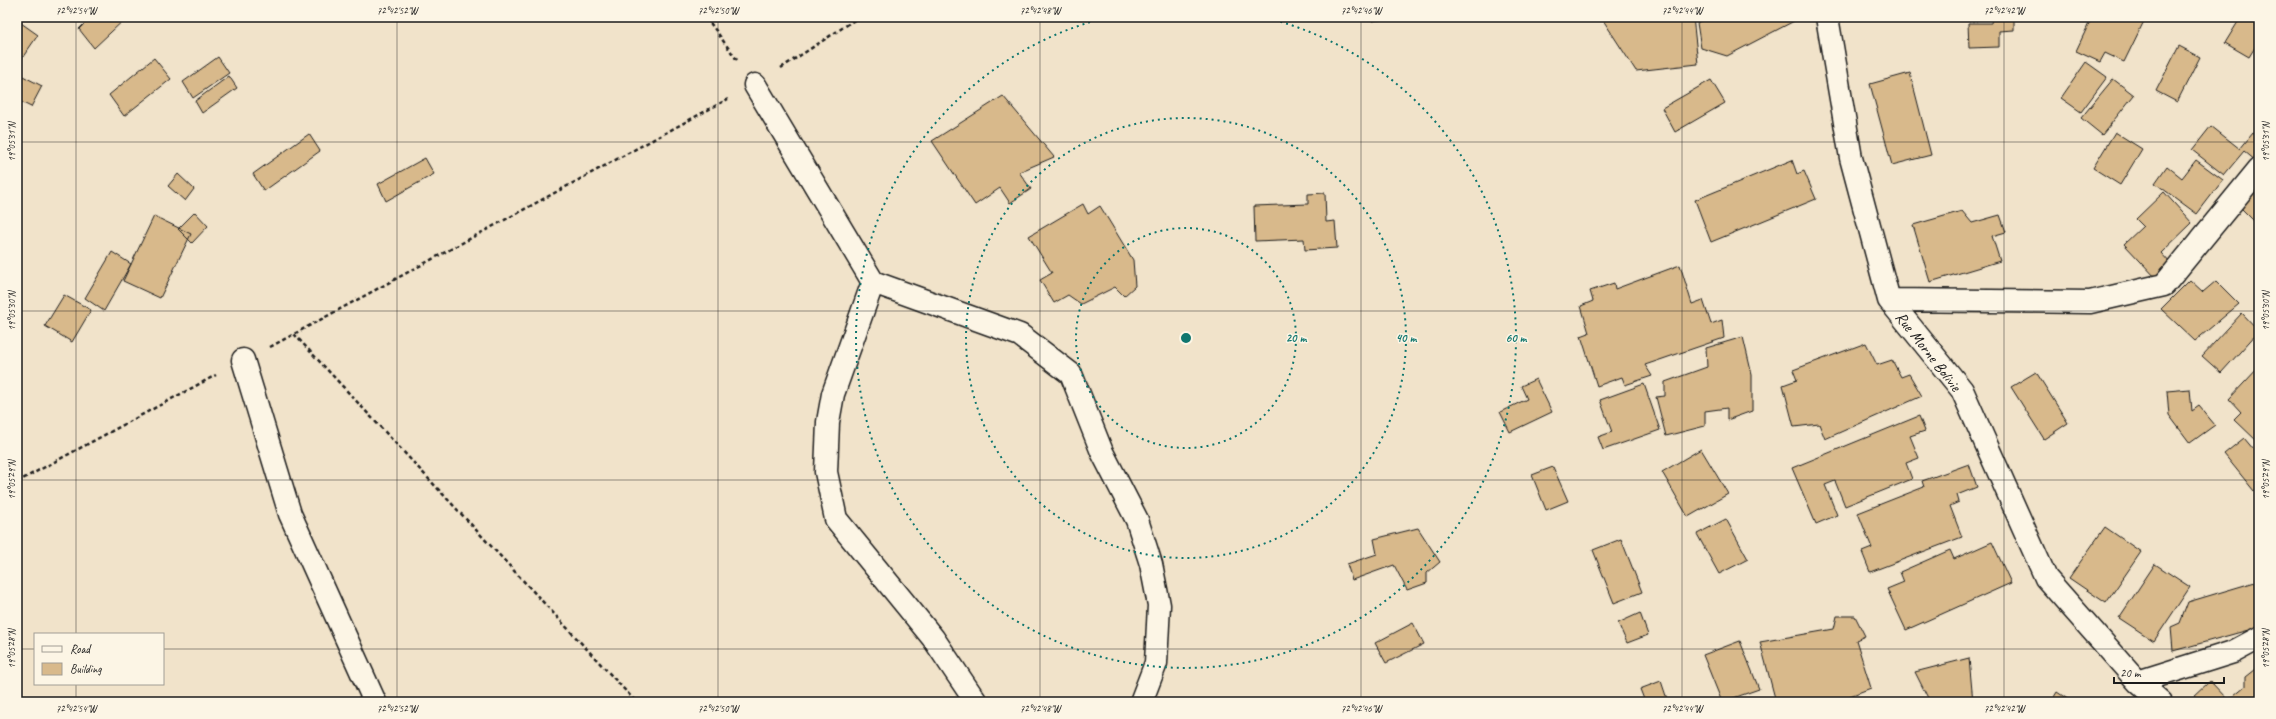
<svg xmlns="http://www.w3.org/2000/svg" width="2276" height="719" font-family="Caveat,sans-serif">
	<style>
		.building { fill: #d8b98b; stroke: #1c1c1c }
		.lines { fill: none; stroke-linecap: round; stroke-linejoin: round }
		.street-casing { stroke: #1c1c1c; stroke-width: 25 }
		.path { stroke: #1c1c1c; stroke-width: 2.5; stroke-dasharray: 4 3; stroke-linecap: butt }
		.street { stroke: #fcf5e5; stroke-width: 22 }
		.ticks { fill: none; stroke: #1c1c1c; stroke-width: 1; stroke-opacity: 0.45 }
		.ring { fill: none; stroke: #0f766e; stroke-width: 2; stroke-dasharray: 2 4 }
		.labels { text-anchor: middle; stroke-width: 3; stroke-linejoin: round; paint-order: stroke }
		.street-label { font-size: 16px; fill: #1c1c1c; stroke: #fcf5e5 }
		.centre { fill: #0f766e; stroke: #fcf5e5; stroke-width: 2 }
		.ring-label { font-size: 12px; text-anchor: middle; font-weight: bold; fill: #0f766e; stroke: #fcf5e5; stroke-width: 3; stroke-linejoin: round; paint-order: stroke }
		.neatline { fill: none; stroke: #1c1c1c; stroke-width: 1.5 }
		.ticks-label { font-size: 10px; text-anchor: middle; fill: #1c1c1c }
	</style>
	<rect width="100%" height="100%" fill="#f1e3ca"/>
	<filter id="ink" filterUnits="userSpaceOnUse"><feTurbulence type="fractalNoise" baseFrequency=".025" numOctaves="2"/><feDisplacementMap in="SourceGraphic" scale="8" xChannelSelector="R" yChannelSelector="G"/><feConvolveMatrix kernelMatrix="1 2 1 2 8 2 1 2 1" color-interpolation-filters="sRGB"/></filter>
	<g filter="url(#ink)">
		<path class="building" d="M91 17H127L94 48 79 29Z
			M1372 17H1399L1372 21Z
			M1607 17H1693L1698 64 1636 71 1603 20Z
			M1707 17H1796V20L1727 56 1701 48 1697 23Z
			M1992 17H2014V30L1999 31V47L1969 48 1968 23H1991Z
			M2092 17H2146L2124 62 2105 53 2100 62 2076 51Z
			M2241 17H2259V41L2249 57 2225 43Z
			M21 23 38 35 18 64 17 29Z
			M2179 46 2200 57 2177 102 2156 91Z
			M218 57 229 73 193 98 183 82Z
			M154 58 171 79 124 116 109 95Z
			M2086 62 2107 77 2081 112 2061 98Z
			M17 73 42 86 31 107 17 100Z
			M1910 73 1931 155 1892 165 1870 84Z
			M229 76 237 88 202 113 195 101Z
			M2113 79 2134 95 2102 135 2081 118Z
			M1711 80 1725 103 1675 132 1662 108Z
			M1003 96 1054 157 1019 172 1031 189 1010 203 1000 188 975 205 932 141Z
			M2211 126 2240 149 2253 133 2259 137V157L2256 161 2244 151 2224 175 2192 150Z
			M2115 132 2142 149 2120 185 2093 168Z
			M309 134 320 151 264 191 253 174Z
			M425 158 434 174 386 201 378 184Z
			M1792 160 1797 174 1804 171 1816 199 1711 242 1695 200Z
			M2196 160 2223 180 2197 214 2155 183 2167 166 2182 178Z
			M178 174 194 189 185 201 168 186Z
			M2259 188V226L2240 207Z
			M2164 192 2192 223 2161 253 2172 265 2157 279 2124 244 2143 226 2136 219Z
			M1325 193 1326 222 1335 221 1337 248 1305 250 1304 239 1255 241 1254 206 1308 204V194Z
			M1083 204 1088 214 1100 206 1133 260 1135 286 1124 296 1115 287 1081 304 1068 295 1054 303 1040 280 1052 273 1029 236Z
			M1962 211 1972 223 2000 215 2006 232 1992 236 2000 261 1930 282 1913 225Z
			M195 212 208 226 192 243 178 229Z
			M154 216 191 234 160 298 123 281Z
			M112 252 131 264 104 311 85 298Z
			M1680 265 1692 304 1703 300 1711 324 1722 320 1724 338 1645 365 1652 376 1625 385 1622 377 1597 386 1581 336 1589 333 1581 306 1593 301 1590 291 1614 283 1615 289Z
			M2190 280 2203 292 2216 281 2239 304 2195 341 2161 309Z
			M64 295 91 310 72 342 45 326Z
			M2242 313 2259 331 2221 373 2202 356Z
			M1743 337 1752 375V411L1727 420V408L1705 411V426L1666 436 1656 397 1665 396V382L1707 367 1706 348Z
			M1866 343 1877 365 1892 360 1901 377 1909 374 1922 396 1825 439 1819 424 1794 427 1783 385 1797 380 1793 370Z
			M2259 367V443L2234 419 2241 412 2229 399Z
			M2036 372 2068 423 2044 439 2011 387Z
			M1536 379 1552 412 1510 432 1500 412 1527 399 1521 386Z
			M1644 384 1660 430 1603 450 1598 437 1612 432 1600 400Z
			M2190 389 2192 411 2199 406 2215 425 2190 443 2169 415 2167 391Z
			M1919 416 1925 431 1910 436 1919 458 1906 463 1912 479 1845 506 1835 481 1825 485 1837 515 1816 524 1792 468Z
			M2244 438 2259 456V486L2254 491 2224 454Z
			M1701 449 1728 494 1688 517 1662 472Z
			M1969 464 1977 487 1957 495 1959 502 1950 506 1962 537 1870 572 1862 552 1872 548 1858 513 1924 487 1922 481Z
			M1553 467 1568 501 1546 510 1532 475Z
			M1726 519 1748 559 1719 574 1697 534Z
			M2105 527 2141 552 2106 603 2069 578Z
			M1418 528 1440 562 1427 573V583L1407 590 1394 565 1352 580 1347 564 1377 554 1374 539Z
			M1621 539 1642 592 1614 603 1593 550Z
			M1992 542 2011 583 1906 630 1887 589 1904 582 1900 572 1950 550 1954 559Z
			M2155 564 2190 587 2154 641 2119 618Z
			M2255 582 2259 600V627L2173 651 2171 627 2180 623 2188 602Z
			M1640 613 1648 635 1627 643 1618 623Z
			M1837 616H1855L1865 636 1856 640 1871 688 1834 702H1776L1760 642 1834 629Z
			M1413 623 1424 644 1386 663 1375 643Z
			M1740 641 1759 689 1722 702 1703 655Z
			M1969 658 1973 702H1930L1915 672Z
			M2259 666V702H2197L2192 698 2210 681 2228 700 2245 686V677Z
			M1661 681 1668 702H1645L1640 689Z
			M2057 692 2072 702H2051Z"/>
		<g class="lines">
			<defs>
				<path id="street" d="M1827 17 1851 158 1889 300 1962 390 2046 578 2138 682 2161 702
					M755 85 873 282 1020 335 1071 374 1102 452 1137 520 1151 564 1159 605 1156 663 1141 702
					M873 282 833 394 828 422 826 472 836 519 933 638 976 702
					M1889 300 2090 302 2164 285 2259 169
					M243 360 290 514 375 702
					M2138 682 2233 652 2259 638"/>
			</defs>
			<use href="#street" class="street-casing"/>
			<path class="path" d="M706 17 737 60
				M781 68 859 17
				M294 334 636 702
				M270 347 728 99
				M17 482 216 375"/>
			<use href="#street" class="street"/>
		</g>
	</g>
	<path class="ticks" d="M76 17V634M397 17V702M718 17V702M1040 17V702M1361 17V702M1682 17V702M2004 17V702M17 142H2259M17 311H2259M17 480H2259M17 649H35M163 649H2259M76 684V702"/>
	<g class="ring">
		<circle cx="1186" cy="338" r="110"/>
		<circle cx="1186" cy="338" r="220"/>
		<path d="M1263 17A330 330 0 1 1 1109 17"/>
	</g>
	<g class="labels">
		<g class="street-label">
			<text transform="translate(1929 351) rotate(52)" y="6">Rue Morne Bolivie</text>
		</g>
	</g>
	<circle cx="1186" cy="338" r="6" class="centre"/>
	<g class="ring-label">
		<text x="1296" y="342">20 m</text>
		<text x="1406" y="342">40 m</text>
		<text x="1516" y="342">60 m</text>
	</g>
	<rect width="2276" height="719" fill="none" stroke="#fcf5e5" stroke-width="44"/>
	<rect x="34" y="633" width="130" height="52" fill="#fcf5e5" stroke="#a29e95"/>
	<rect x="42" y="646" width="20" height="6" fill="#fcf5e5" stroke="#a29e95"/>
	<text x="70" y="653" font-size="12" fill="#1c1c1c">Road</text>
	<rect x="42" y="663" width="20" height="12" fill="#d8b98b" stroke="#a29e95"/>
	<text x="70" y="673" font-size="12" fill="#1c1c1c">Building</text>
	<path d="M2114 677v6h110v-6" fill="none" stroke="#1c1c1c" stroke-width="2"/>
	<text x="2120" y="677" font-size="12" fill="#1c1c1c" stroke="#fcf5e5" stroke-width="3" paint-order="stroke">20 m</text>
	<rect x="22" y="22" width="2232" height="675" class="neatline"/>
	<g class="ticks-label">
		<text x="76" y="14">72°42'54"W</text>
		<text x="397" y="14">72°42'52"W</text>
		<text x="718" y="14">72°42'50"W</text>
		<text x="1040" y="14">72°42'48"W</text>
		<text x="1361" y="14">72°42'46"W</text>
		<text x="1682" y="14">72°42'44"W</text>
		<text x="2004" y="14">72°42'42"W</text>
		<text transform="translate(11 142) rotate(-90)" y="4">19°05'31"N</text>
		<text transform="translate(2265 142) rotate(-90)" y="4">19°05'31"N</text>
		<text transform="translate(11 311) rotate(-90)" y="4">19°05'30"N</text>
		<text transform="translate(2265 311) rotate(-90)" y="4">19°05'30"N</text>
		<text transform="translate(11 480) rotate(-90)" y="4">19°05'29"N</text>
		<text transform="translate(2265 480) rotate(-90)" y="4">19°05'29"N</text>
		<text transform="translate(11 649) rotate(-90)" y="4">19°05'28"N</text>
		<text transform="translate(2265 649) rotate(-90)" y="4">19°05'28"N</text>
		<text x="76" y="712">72°42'54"W</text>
		<text x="397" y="712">72°42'52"W</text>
		<text x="718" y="712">72°42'50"W</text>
		<text x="1040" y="712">72°42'48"W</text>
		<text x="1361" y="712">72°42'46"W</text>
		<text x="1682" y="712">72°42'44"W</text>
		<text x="2004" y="712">72°42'42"W</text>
	</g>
</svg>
